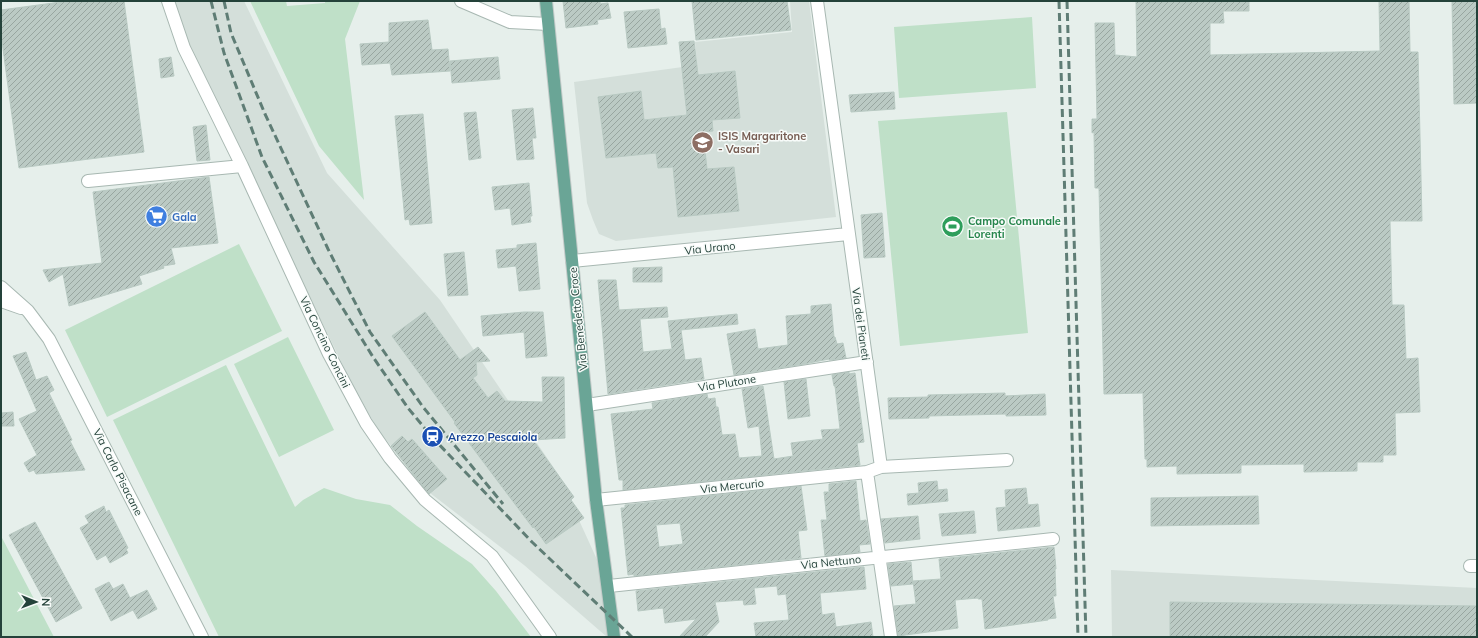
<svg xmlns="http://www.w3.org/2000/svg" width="1478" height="638" font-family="Mulish,sans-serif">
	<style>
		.built { fill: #d4dfda }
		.green { fill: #bfe0c8 }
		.building { fill: url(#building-hatch); stroke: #b8c9c2; fill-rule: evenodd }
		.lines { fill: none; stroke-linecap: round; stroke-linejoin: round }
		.minor-casing { stroke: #a8b8b2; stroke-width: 14 }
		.major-casing { stroke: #c2cac8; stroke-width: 14 }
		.minor { stroke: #fff; stroke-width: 12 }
		.major { stroke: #6aa596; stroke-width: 12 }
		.rail { stroke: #5f7d75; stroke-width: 3; stroke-dasharray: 8 4; stroke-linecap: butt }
		.labels { text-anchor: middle; stroke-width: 3; stroke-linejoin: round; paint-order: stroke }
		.education-label { font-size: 11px; font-weight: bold; fill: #785e54; stroke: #f7fbf9; text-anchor: start }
		.shop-label { font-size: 11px; font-weight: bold; fill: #366cbe; stroke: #f7fbf9; text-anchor: start }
		.leisure-label { font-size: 11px; font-weight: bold; fill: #27864d; stroke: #f7fbf9; text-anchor: start }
		.street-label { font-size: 11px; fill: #24423a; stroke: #f7fbf9 }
		.transit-label { font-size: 11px; font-weight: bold; fill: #164399; stroke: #f7fbf9; text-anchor: start }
	</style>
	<defs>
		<pattern id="building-hatch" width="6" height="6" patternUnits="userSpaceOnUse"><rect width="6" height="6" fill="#bbcac4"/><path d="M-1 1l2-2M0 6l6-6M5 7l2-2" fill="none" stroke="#98a6a0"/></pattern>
	</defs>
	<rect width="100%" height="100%" fill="#e6efeb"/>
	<path class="built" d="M173 1H244L327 173 440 300 558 474 609 586 614 637H607L524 565 430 493 378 430 351 382 188 46Z
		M790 1H809L836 217 616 241 599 234 593 220 587 203 574 82 697 65 695 42 792 32Z
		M1111 570 1477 588V637H1112Z"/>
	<path class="green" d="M250 1H286L287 6 325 3V1H360L345 39 364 200 319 146Z
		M1032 17 1036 88 899 98 894 27Z
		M1007 112 1028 333 900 346 878 121Z
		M239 244 282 331 107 417 65 330Z
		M288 337 334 430 279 457 234 364Z
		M226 365 295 507 303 500 324 488 356 499 390 505 417 526 472 564 496 591 531 637H219L113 420Z
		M1 536 54 637H1Z"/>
	<path class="building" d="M68 1H124L144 152 19 168 1 34V10Z
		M563 1H600V4L608 3 611 18 597 20 598 24 566 28Z
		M692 1H787L791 30 696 40Z
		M1136 1H1249V11H1223L1224 23H1210V55L1380 51 1379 1H1409L1410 52H1418L1422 221H1390L1392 305H1404L1406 359 1418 358 1420 412 1395 413 1396 455H1383V462H1357V471L1304 472V464L1241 465V473L1177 474V466L1147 467V459H1145L1143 393 1104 394 1099 188H1095L1094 132 1092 133V119H1097L1095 23H1114L1115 55 1137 57Z
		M1452 1H1476L1477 103 1454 104Z
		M659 9 661 29 665 28 667 44 628 48 624 12Z
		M428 20 432 50 448 49 450 71 392 75 390 63 362 65 360 44 389 42V23Z
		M694 41 698 75 735 71 740 118 712 120 713 131 703 132 707 169 734 167 739 211 678 217 673 167 658 168 656 153 606 158 598 97 641 91 644 120 687 115 679 42Z
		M171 57 174 76 161 78 159 59Z
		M498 57 500 79 452 83 450 61Z
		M894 92 895 109 851 112 849 95Z
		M533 108 536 138H532L534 159 517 160 512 110Z
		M476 112 481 158 469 160 464 113Z
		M423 114 432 223 410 225 409 219 405 220 395 116Z
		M206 125 210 160 197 161 193 127Z
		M209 177 218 243 171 248 175 264 163 266 164 268 139 276 142 284 69 306 63 274 49 282 43 270 102 263 93 192Z
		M529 183 532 216H530L531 222 512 225 510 208 495 210 492 187Z
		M882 213 885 257 864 258 861 215Z
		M536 243 540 289 519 291 516 266 498 268 496 250 517 248V245Z
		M464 252 468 295 448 296 444 254Z
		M662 267V282H633V268Z
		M598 280H616L619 310 667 307 668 317 640 319 643 352 672 349 668 321 737 314 738 324 681 330 685 360 701 358 704 379 608 394Z
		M831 304 834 337H835L837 344 843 343 846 358 829 360V359L804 364 734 375 727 334 755 329 758 349 788 345 786 316 811 314V306Z
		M425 312 460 360 478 347 490 361 476 362 477 375 473 378 488 398 497 391 505 401 543 402 542 377H564L565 438 533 440 574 497 571 500 584 518 546 544 534 527 533 528 454 423 455 422 392 336Z
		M524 312H543L547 356 526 358 524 332 483 336 481 316Z
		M26 352 36 380 47 376 54 390 49 393 72 440 70 441 85 470 36 474 34 470 29 472 24 463 37 455 19 419 37 411 13 356Z
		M849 372V374L855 373 864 442 857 443 860 465 623 490V480H619L611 414 653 409 652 403 707 394 708 399 715 398 716 407H718L722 435 735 434 739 458 762 456 759 426 748 428 742 389 763 386 774 459 793 456 791 443 823 439 821 430 840 429 835 386H834L832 375Z
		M806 379 810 416 788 419 784 382Z
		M1005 393V396L1045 394 1046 415 1006 416V414L929 416V418L889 419 888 398 928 397V395Z
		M13 412 14 426H1V413Z
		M402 436 408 442 412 439 447 479 429 494 391 446Z
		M856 481 860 521 866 520 870 544 859 545 860 552 825 556 821 520H827L824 492H829V484Z
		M937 481 938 490 947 489 948 501 908 505 907 494 919 493 918 483Z
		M801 486 807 530 798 531 801 558 634 576V574L628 575 621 508H625V505ZM680 523 683 544 659 547 656 525Z
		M1026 488 1028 505 1038 504 1040 526 998 531 996 508 1006 507 1005 490Z
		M1258 496 1259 524 1151 526V498Z
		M104 506 106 512 109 510 128 548 126 549 128 553 110 563 106 555 97 560 80 528 89 523 85 516Z
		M974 511 976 533 942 536 939 514Z
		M918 516 920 539 885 543 881 519Z
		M35 522 82 608 56 622 9 535Z
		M1054 547 1056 569H1055L1056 596H1053L1056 618 1048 619V620L985 629 982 599H978V598L955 600 958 628 898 636 894 606 916 604 913 581 941 579 939 559Z
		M911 562 913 584 891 586 888 564Z
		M862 567H864L866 589 820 593 822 615 834 613 836 627 871 622 873 637H756L754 623 789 620 786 594 778 595 777 586 754 588 756 604 744 605 743 600 715 602 719 622 705 637H679L696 619 665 623 663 608 638 611 636 591Z
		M109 582 113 589 123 584 130 598 147 590 157 609 138 619 133 610 111 621 95 589Z
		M1170 602 1477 606V637H1170Z"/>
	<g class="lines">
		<defs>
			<path id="minor" d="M168 1 184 48 242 166 329 354 366 423 390 458 425 500 492 556 550 637
				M461 1 510 22 548 24
				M817 1 881 467 867 472 891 637
				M88 181 242 166
				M572 261 848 234
				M1 287 28 311 49 339 202 637
				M1 301 21 308
				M587 405 867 362
				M881 467 1007 460
				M596 500 867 472
				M1470 566H1477
				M609 586 1053 539"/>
			<path id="major" d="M546 1 596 500 614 637"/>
		</defs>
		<use href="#minor" class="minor-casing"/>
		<use href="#major" class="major-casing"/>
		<use href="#minor" class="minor"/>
		<use href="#major" class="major"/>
		<path class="rail" d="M211 1 224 53 262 157 314 262 373 357 408 408 432 437 532 542 632 637
			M224 1 231 33 265 114 328 249 370 332 423 407 503 504
			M1059 1 1078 637
			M1067 1 1086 637"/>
	</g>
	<defs>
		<symbol id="university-disc" viewBox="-11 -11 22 22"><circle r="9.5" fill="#8d6e63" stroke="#f7fbf9"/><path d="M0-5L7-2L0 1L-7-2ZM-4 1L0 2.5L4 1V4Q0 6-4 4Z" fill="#fff"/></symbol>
		<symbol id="supermarket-disc" viewBox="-11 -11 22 22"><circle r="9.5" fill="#3f7fe0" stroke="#f7fbf9"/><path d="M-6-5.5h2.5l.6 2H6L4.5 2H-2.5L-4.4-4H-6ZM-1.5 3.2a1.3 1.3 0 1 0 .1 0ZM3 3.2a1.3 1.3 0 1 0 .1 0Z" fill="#fff"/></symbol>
		<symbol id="stadium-disc" viewBox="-11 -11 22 22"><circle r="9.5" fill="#2e9e5b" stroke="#f7fbf9"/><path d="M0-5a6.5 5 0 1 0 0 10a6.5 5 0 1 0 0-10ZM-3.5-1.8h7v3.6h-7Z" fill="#fff"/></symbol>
		<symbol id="station-disc" viewBox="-11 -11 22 22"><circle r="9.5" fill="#1a4fb4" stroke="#f7fbf9"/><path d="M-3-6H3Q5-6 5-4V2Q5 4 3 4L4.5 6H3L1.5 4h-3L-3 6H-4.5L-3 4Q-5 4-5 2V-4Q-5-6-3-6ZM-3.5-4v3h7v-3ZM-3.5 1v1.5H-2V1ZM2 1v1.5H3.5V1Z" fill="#fff"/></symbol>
	</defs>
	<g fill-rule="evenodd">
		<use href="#university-disc" x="690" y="130" width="25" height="25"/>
		<use href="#supermarket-disc" x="144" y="204" width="25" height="25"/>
		<use href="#stadium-disc" x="940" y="214" width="25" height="25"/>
		<use href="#station-disc" x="420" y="424" width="25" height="25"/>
	</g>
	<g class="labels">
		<g class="education-label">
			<text x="718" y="140">ISIS Margaritone<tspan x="718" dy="13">- Vasari</tspan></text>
		</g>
		<g class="shop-label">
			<text x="172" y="221">Gala</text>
		</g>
		<g class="leisure-label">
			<text x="968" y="225">Campo Comunale<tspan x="968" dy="13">Lorenti</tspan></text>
		</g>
		<g class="street-label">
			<text transform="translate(710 248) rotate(-6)" y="4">Via Urano</text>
			<text transform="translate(578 319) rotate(-96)" y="4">Via Benedetto Croce</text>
			<text transform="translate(861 324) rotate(82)" y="4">Via dei Pianeti</text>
			<text transform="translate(325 342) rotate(64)" y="4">Via Concino Concini</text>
			<text transform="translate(727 383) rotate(-9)" y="4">Via Plutone</text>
			<text transform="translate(118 472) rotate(63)" y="4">Via Carlo Pisacane</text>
			<text transform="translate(732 486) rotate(-6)" y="4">Via Mercurio</text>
			<text transform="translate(831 562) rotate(-6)" y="4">Via Nettuno</text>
		</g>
		<g class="transit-label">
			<text x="448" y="441">Arezzo Pescaiola</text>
		</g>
	</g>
	<rect width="1478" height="638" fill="none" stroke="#24423a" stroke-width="4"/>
	<g transform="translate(36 602) rotate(91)" stroke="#f7fbf9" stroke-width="3" paint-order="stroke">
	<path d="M0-3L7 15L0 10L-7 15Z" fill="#24423a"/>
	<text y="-6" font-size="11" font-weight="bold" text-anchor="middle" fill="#24423a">N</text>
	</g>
</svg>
